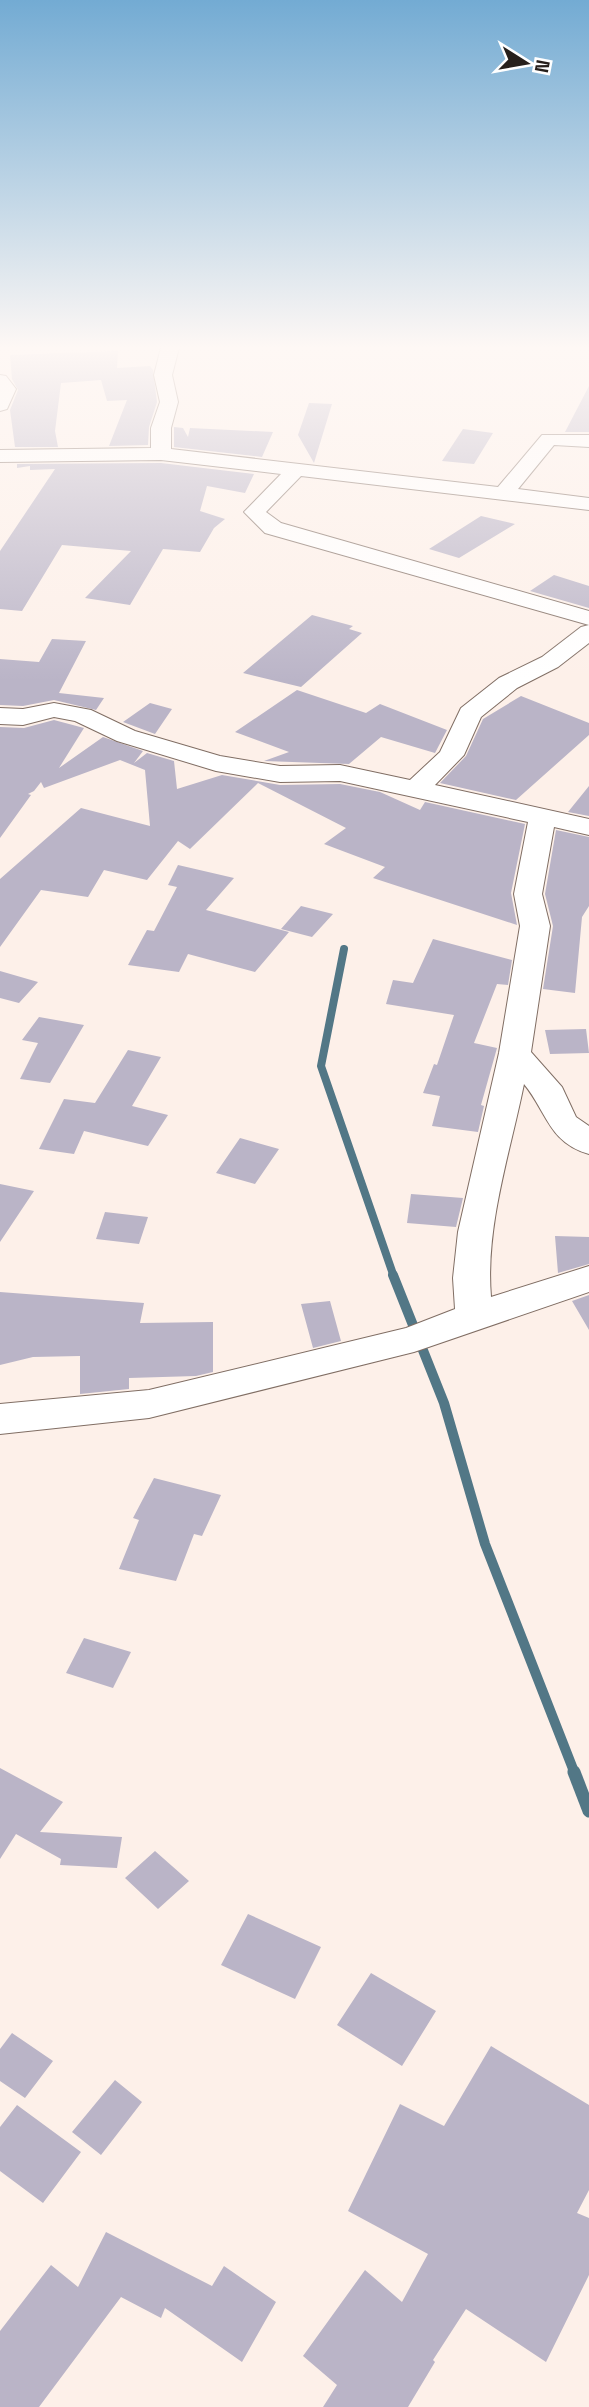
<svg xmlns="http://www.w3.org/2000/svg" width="589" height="2407" font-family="'Space Grotesk',sans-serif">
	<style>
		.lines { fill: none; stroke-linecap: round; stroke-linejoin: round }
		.stream-far2 { stroke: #527786; stroke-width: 8 }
		.stream-far1 { stroke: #527786; stroke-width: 10 }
		.stream { stroke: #527786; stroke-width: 13 }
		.building { fill: #bab4c7 }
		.minor-casing { stroke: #806e64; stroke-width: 2 }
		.minor { fill: #fff; fill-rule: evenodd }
	</style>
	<rect width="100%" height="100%" fill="#fdf0e9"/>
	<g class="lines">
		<path class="stream-far2" d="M344 949 321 1066 394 1277"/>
		<path class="stream-far1" d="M393 1275 444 1403 485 1544 575 1774"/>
		<path class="stream" d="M574 1772 589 1811"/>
	</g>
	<path class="building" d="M118 351 117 368 150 366 153 370 157 402 149 427 148 445 109 446 127 400 107 401 101 380 61 383 55 431 58 447H15L10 410 18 390 12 379 10 355Z
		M589 386V432H565Z
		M309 403 332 404 314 463 298 435Z
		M174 427 183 428 188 437 190 428 273 432 262 457 174 447Z
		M463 429 493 433 474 464 442 461Z
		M161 463 254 474 245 493 207 486 200 511 225 519 214 528 200 552 163 549 130 605 85 598 131 551 62 545 22 611 0 609V551L55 469 30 470V466L17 468V464Z
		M481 516 515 524 459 558 429 549Z
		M554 575 589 586V608L530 591Z
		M312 615 353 626 349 629 362 633 301 687 243 673Z
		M52 639 86 641 59 693 104 698 96 710 54 700 23 706 0 705V659L39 662Z
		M297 690 366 713 380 704 447 730 435 753 381 737 349 764 264 761 289 752 235 732Z
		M521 696 589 723V735L516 800 440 783 466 756 483 719Z
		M150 703 172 709 155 734 123 722Z
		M54 720 84 728 59 768 103 737 143 751 134 763 147 753 174 761 177 789 222 775 280 785 340 784 380 792 420 810 425 802 525 824 511 893 517 925 373 878 385 867 324 844 346 828 258 783 190 849 178 841 147 880 104 870 88 897 41 890 0 947V879L81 808 150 826 145 770 120 760 44 788 41 782 34 791 28 794 31 795 0 838V727L24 728Z
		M589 786V816L568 812Z
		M556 830 589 837V906L582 917 575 993 543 989 553 926 545 894Z
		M178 865 234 878 206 910 289 932 255 972 188 954 179 972 128 965 147 930 154 931 177 887 168 885Z
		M301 906 333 914 312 937 281 929Z
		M433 939 512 960 508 985 497 984 474 1043 497 1048 481 1105 484 1106 478 1132 432 1126 440 1096 423 1093 434 1064 437 1065 454 1015 386 1004 393 980 413 983Z
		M0 971 38 982 19 1003 0 998Z
		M39 1017 84 1025 50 1083 20 1079 38 1043 22 1040Z
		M586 1029 589 1053 550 1054 545 1030Z
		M128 1050 161 1057 132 1106 168 1115 148 1146 84 1131 74 1154 39 1149 64 1099 95 1103Z
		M240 1138 279 1149 255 1184 216 1173Z
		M0 1184 34 1191 0 1242Z
		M411 1194 463 1198 456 1227 407 1223Z
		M105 1212 148 1217 139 1244 96 1239Z
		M555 1236 589 1237V1264L558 1273Z
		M0 1292 144 1303 140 1323 213 1322V1372L196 1376 129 1378V1389L80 1394V1356L33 1357 0 1365Z
		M589 1295V1330L572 1301Z
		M330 1301 341 1341 313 1348 301 1304Z
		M154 1478 221 1495 202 1536 194 1534 176 1581 119 1569 139 1520 133 1518Z
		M84 1638 131 1652 113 1688 66 1673Z
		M0 1768 63 1802 40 1832 122 1837 117 1868 60 1865 61 1859 16 1834 0 1859Z
		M155 1851 189 1881 158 1909 125 1878Z
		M248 1914 321 1947 295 1999 221 1965Z
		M371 1973 436 2011 402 2066 337 2025Z
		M12 2033 53 2061 25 2098 0 2081V2049Z
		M491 2046 589 2105V2190L577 2213 589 2218V2275L546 2362 466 2309 433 2360 435 2362 408 2407H323L337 2385 303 2356 365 2270 402 2302 428 2254 348 2211 400 2104 444 2126Z
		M115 2080 142 2102 101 2155 72 2132Z
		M17 2105 81 2152 43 2203 0 2171V2127Z
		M106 2232 212 2286 224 2266 276 2302 242 2362 165 2308 161 2318 121 2297 39 2407H0V2331L51 2265 78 2287Z"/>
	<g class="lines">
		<defs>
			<path id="minor" d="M162 344H180L172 375 178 402 171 428V449L498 487 542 435H589V447L554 445 518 489 589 498V510L301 476 266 512 281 523 589 611V625L265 533 244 512 281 474 161 460 0 462V450L151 448V428L160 402 154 375Z
				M0 375 6 376 16 389 7 409 0 411Z
				M589 625V643L558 667 517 688 481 717 464 755 435 785 589 819V835L554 827 542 894 550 926 531 1052 562 1087 576 1117 589 1126V1154C549 1143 547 1112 524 1084 510 1153 485 1227 491 1297L589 1266V1292L414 1352 149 1418 0 1434V1404L149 1390 406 1328 455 1309 453 1278 458 1232 499 1053 520 926 514 894 528 822 340 781 280 782 216 771 117 741 75 721 54 717 23 725 0 724V708L23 709 54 703 91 710 135 731 220 756 280 766 340 765 410 780 440 752 461 708 499 678 542 657 581 627Z"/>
		</defs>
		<use href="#minor" class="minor-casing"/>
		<use href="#minor" class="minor"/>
	</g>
	<linearGradient id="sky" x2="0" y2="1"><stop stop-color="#73abd3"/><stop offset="0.51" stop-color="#fef8f5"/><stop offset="1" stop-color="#fef8f5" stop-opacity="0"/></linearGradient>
	<rect width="589" height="681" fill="url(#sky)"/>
	<g transform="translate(526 63) rotate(101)" stroke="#ffffff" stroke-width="5" paint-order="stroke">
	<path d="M0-5L12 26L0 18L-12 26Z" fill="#261f1b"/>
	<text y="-10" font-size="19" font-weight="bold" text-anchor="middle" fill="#261f1b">N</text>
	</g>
</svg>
